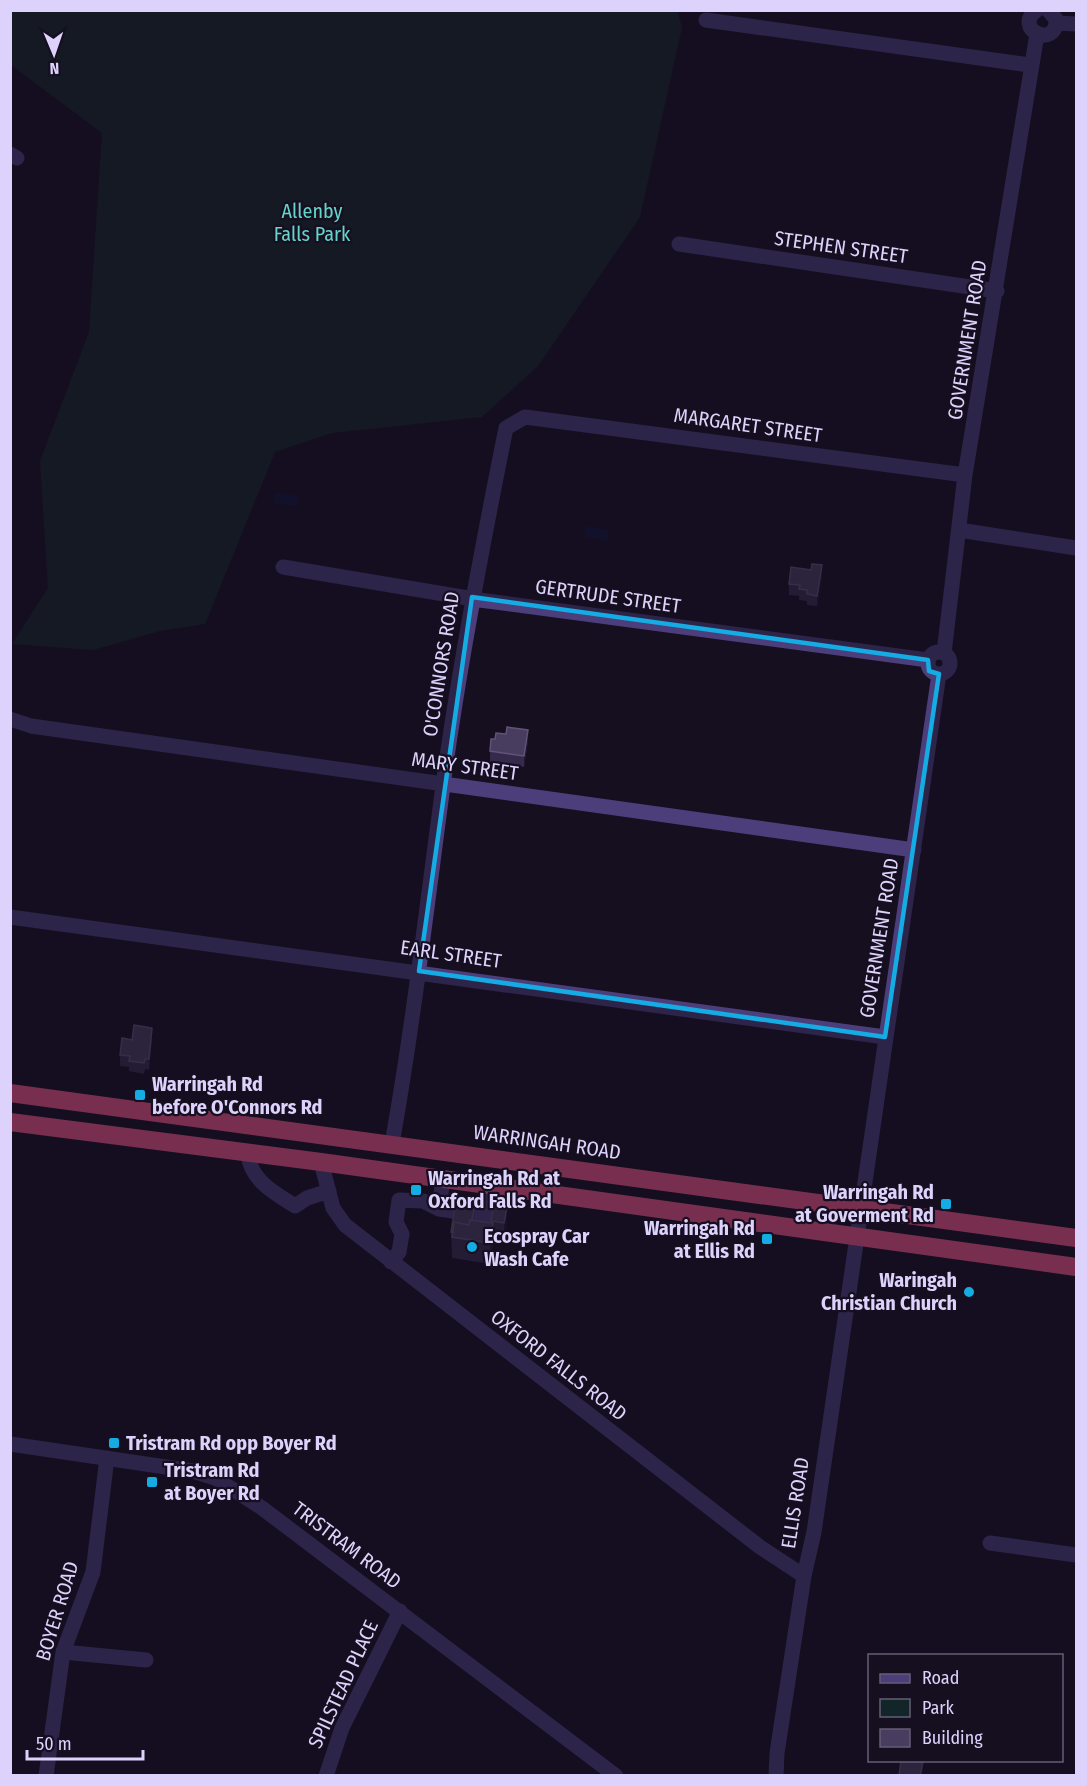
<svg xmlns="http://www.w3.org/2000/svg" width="1087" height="1786" font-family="'Fira Sans Condensed',sans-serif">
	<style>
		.green { fill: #122629 }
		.water { fill: #0e163a }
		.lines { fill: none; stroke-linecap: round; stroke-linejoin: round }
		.minor { stroke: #4b3e7a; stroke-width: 15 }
		.highway { stroke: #ef5887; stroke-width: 18 }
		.wall { fill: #362a4c }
		.shaded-wall { fill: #211733 }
		.building { fill: #483c5f; stroke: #5f5377; stroke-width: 1.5 }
		.marked { fill: none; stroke: #15abe3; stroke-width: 4.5; stroke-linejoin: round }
		.poi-dot { fill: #15abe3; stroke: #150f20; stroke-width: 2 }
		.labels { text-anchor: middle; stroke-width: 4.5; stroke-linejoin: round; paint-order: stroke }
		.park-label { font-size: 20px; fill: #65d4cb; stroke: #150f20 }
		.street-label { font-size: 20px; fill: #ddd2fb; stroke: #150f20 }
		.poi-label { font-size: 20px; font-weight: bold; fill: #ddd2fb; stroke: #150f20; text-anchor: start }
	</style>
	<rect width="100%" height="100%" fill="#150f20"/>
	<path class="green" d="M677 10 682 27 640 217 538 366 482 417 332 433 275 452 205 624 160 631 93 650 12 644 48 588 40 461 89 332 102 133 11 65 10 11Z"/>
	<path class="water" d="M275 493 298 496 297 506 274 503Z
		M586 526 609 530 607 541 585 537Z"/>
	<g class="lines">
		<path class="minor" d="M1037 10C1011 28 1057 51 1056 19L1048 10
			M706 20 1030 65
			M1056 23 1076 24
			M10 154 17 158
			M679 244 997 291
			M959 530 1076 548
			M283 567 480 600 928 660
			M928 663a11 11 0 1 1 22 0a11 11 0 1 1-22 0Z
			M944 653 965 475 1037 34
			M10 719 31 726 914 850
			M10 917 885 1037
			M392 1144C414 1020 428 896 445 771 461 656 483 542 506 428L525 417 965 475
			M248 1153C250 1180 273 1192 295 1206L307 1198 329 1191
			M321 1162 333 1208 345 1225 760 1547 804 1576
			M439 1209 443 1179
			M391 1262 399 1252 402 1234 396 1222 399 1200 423 1201 439 1209 489 1216 494 1186
			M10 1444 193 1471 215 1478 262 1508 616 1776
			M990 1543 1076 1555
			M63 1652 146 1660
			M46 1776 63 1652 93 1572 107 1458
			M326 1776 342 1728 400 1611
			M776 1776 777 1753 804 1576 814 1532 939 674"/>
		<path class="highway" d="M10 1093 1076 1238
			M10 1122 321 1162 1076 1267"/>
	</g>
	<path class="wall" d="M822 576 817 606 807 605V601L799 600V596L789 595V584Z
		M506 734 528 741 524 767 490 762V751L495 739Z
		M152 1038 149 1070 145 1069 144 1074 129 1071V1067L120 1066V1055L132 1040Z
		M494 1204 507 1228 504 1244 493 1242 490 1264 452 1258 451 1232 475 1210 473 1220 491 1222Z"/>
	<path class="shaded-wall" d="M822 565V576L817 606V596Z
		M528 730V741L524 767V756Z
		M152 1028V1038L149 1070V1059Z
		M507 1207V1228L504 1244V1223Z
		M493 1223V1244L490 1264V1243Z
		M923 1761H924L922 1776H920Z"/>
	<path class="building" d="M812 564 822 565 817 596 807 594V590L799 589 800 585 789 584 791 567 811 570Z
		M507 727 528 730 524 756 490 751 491 739H495L496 733 506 734Z
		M134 1025 152 1028 149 1059H145L144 1063 129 1061 130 1056 120 1055 122 1038 132 1040Z
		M456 1201 475 1204 472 1220H470L469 1225 454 1222 453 1233 451 1232Z
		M494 1204 507 1207 504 1223 491 1221Z
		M470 1220 493 1223 490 1243 452 1237 454 1222 469 1225Z
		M901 1761H923L920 1776H899Z"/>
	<path d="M0 0H1087V1786H0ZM472 597 928 660 929 671 939 674 885 1037 419 971Z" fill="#150f20" fill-opacity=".55" fill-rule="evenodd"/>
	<path class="marked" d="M472 597 928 660 929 671 939 674 885 1037 419 971Z"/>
	<g class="poi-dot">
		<rect x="134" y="1089" width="12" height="12" rx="3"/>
		<rect x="410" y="1184" width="12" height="12" rx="3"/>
		<rect x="940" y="1198" width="12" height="12" rx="3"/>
		<rect x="761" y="1233" width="12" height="12" rx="3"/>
		<circle cx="472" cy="1247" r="6"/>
		<circle cx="969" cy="1292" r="6"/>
		<rect x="108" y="1437" width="12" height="12" rx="3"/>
		<rect x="146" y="1476" width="12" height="12" rx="3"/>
	</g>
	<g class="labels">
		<g class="park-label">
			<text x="312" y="218">Allenby<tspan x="312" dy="23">Falls Park</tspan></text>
		</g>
		<g class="street-label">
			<text transform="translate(841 247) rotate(8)" y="7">STEPHEN STREET</text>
			<text transform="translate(967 340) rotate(-81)" y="7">GOVERNMENT ROAD</text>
			<text transform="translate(748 425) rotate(8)" y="7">MARGARET STREET</text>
			<text transform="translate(608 596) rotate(8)" y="7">GERTRUDE STREET</text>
			<text transform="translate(441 664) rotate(-81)" y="7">O'CONNORS ROAD</text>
			<text transform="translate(465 766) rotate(8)" y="7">MARY STREET</text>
			<text transform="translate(879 938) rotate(-81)" y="7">GOVERNMENT ROAD</text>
			<text transform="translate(451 954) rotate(8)" y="7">EARL STREET</text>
			<text transform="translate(547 1142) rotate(8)" y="7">WARRINGAH ROAD</text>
			<text transform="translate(559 1365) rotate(38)" y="7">OXFORD FALLS ROAD</text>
			<text transform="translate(795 1503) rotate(-81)" y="7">ELLIS ROAD</text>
			<text transform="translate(347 1545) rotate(37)" y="7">TRISTRAM ROAD</text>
			<text transform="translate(57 1611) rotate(-73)" y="7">BOYER ROAD</text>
			<text transform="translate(343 1684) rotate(-65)" y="7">SPILSTEAD PLACE</text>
		</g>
		<g class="poi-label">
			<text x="152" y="1091">Warringah Rd<tspan x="152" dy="23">before O'Connors Rd</tspan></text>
			<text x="428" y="1185">Warringah Rd at<tspan x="428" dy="23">Oxford Falls Rd</tspan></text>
			<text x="934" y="1199" text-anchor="end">Warringah Rd<tspan x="934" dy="23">at Goverment Rd</tspan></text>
			<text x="755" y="1235" text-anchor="end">Warringah Rd<tspan x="755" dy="23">at Ellis Rd</tspan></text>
			<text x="484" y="1243">Ecospray Car<tspan x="484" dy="23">Wash Cafe</tspan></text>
			<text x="957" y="1287" text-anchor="end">Waringah<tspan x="957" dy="23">Christian Church</tspan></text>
			<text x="126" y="1450">Tristram Rd opp Boyer Rd</text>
			<text x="164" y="1477">Tristram Rd<tspan x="164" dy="23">at Boyer Rd</tspan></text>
		</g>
	</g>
	<rect width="1087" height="1786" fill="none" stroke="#ddd2fb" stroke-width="24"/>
	<rect x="868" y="1654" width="195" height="108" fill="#150f20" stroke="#655d78" stroke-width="1.5"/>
	<rect x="880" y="1674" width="30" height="9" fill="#4b3e7a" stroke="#655d78" stroke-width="1.5"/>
	<text x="922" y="1684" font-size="18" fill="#ddd2fb">Road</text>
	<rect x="880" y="1699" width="30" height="18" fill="#122629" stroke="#655d78" stroke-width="1.5"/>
	<text x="922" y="1714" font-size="18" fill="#ddd2fb">Park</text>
	<rect x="880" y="1729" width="30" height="18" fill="#483c5f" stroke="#655d78" stroke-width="1.5"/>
	<text x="922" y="1744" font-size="18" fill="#ddd2fb">Building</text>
	<g transform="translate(54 54) rotate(178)" stroke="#150f20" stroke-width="4.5" paint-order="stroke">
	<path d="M0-4.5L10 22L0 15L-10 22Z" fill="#ddd2fb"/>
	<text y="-9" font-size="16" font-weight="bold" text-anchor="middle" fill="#ddd2fb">N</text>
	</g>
	<path d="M27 1750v9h116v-9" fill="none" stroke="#ddd2fb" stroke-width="3"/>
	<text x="36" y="1750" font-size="18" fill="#ddd2fb" stroke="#150f20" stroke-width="4.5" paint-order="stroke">50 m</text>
</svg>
